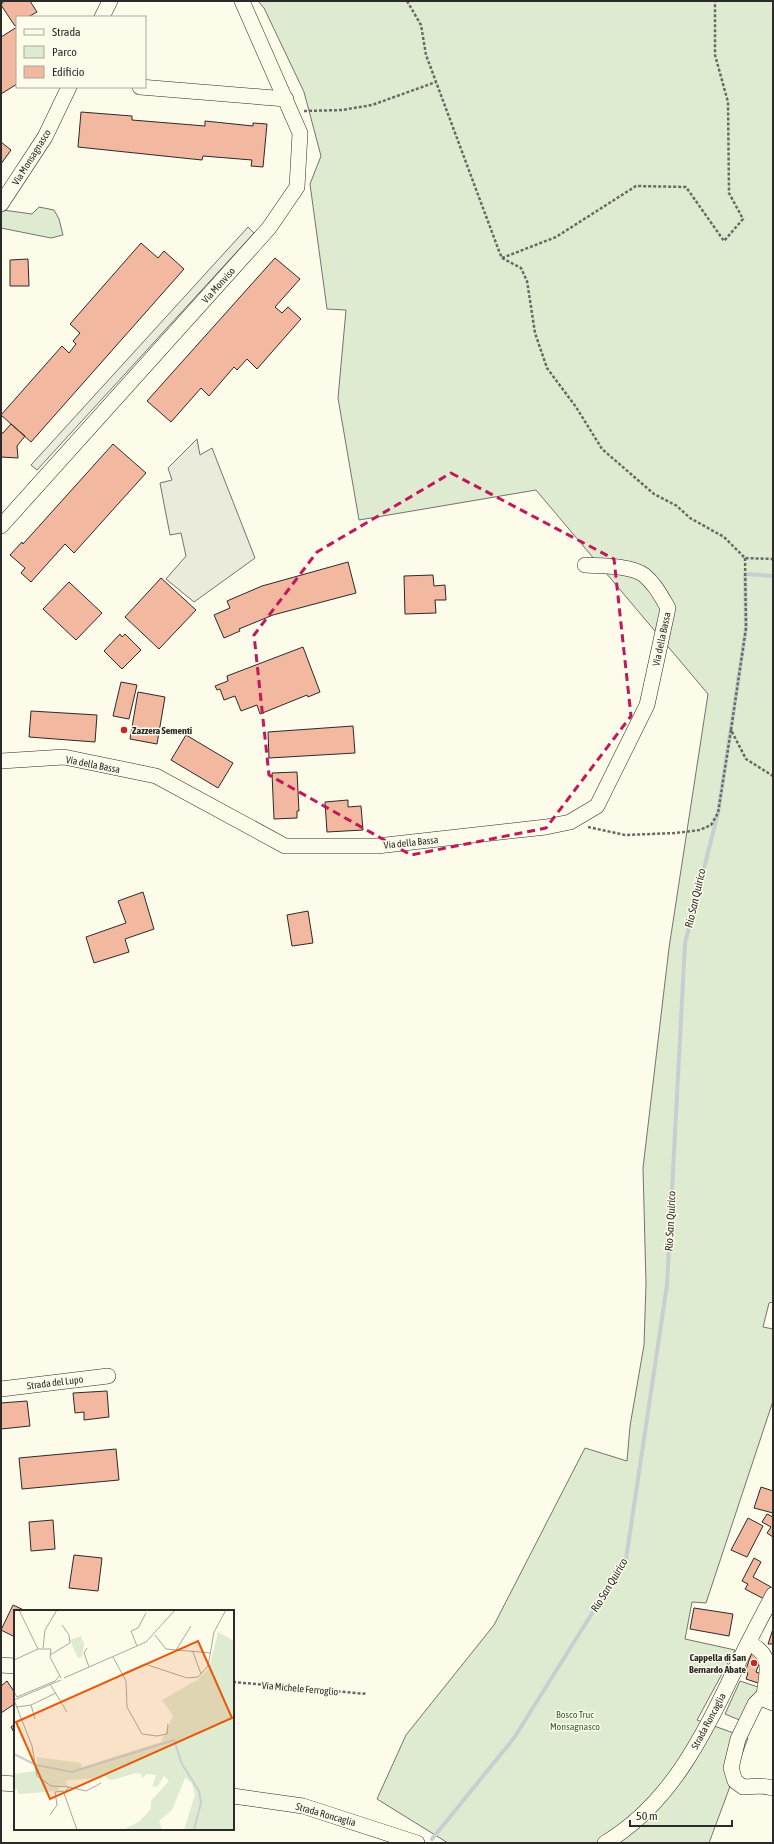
<svg xmlns="http://www.w3.org/2000/svg" width="774" height="1844" font-family="'Asap Condensed',sans-serif">
	<style>
		.green { fill: #deebd1; stroke: #74746e }
		.parking { fill: #eceadb; stroke: #74746e }
		.lines { fill: none; stroke-linecap: round; stroke-linejoin: round }
		.stream { stroke: #c7d0d0; stroke-width: 4 }
		.building { fill: #f2b8a0; stroke: #2b2b2b }
		.minor-casing { stroke: #2b2b2b; stroke-width: 16 }
		.path { stroke: #6a6964; stroke-width: 2.5; stroke-dasharray: 3 2; stroke-linecap: butt }
		.minor { stroke: #fdfbea; stroke-width: 15 }
		.marked { fill: none; stroke: #c2185b; stroke-width: 3; stroke-dasharray: 8 5; stroke-linejoin: round }
		.poi-dot { fill: #c62828; stroke: #fdfbea; stroke-width: 1.5 }
		.labels { text-anchor: middle; stroke-width: 3; stroke-linejoin: round; paint-order: stroke }
		.street-label { font-size: 10px; fill: #2b2b2b; stroke: #fdfbea }
		.poi-label { font-size: 10px; font-weight: bold; fill: #2b2b2b; stroke: #fdfbea; text-anchor: start }
		.park-label { font-size: 10px; fill: #34623c; stroke: #fdfbea }
		.water-label { font-size: 11px; font-style: italic; fill: #2b2b2b; stroke: #fdfbea }
		.inset-river { fill: none; stroke: #c7d0d0; stroke-width: 2 }
		.inset-road { fill: none; stroke: #a9a89e; stroke-width: 1 }
		.view { fill: #e8590c; fill-opacity: 0.15; stroke: #e8590c; stroke-width: 2 }
		.inset-edge { fill: none; stroke: #2b2b2b; stroke-width: 2 }
	</style>
	<rect width="100%" height="100%" fill="#fdfbea"/>
	<path class="green" d="M258 1H773V1302L769 1303 763 1327 773 1329V1401L706 1603 692 1602 685 1639 735 1650 697 1720 748 1738 709 1843H448L377 1799 406 1735 494 1625 585 1448 627 1461 630 1426 644 1345 646 1284 643 1168 669 948 708 694 536 490 359 520 338 398 346 310 327 309 310 184 321 156 304 92 264 8Z
		M39 207 54 210 59 219 63 235 51 238 1 228V214L3 210 32 214Z
		M740 1681 761 1688 742 1721 725 1714Z"/>
	<path class="parking" d="M248 227 254 233 37 470 31 465Z
		M197 439 200 455 212 448 255 558 194 602 166 579 186 556 181 533 170 535 160 483 172 480 168 468Z"/>
	<g class="lines">
		<path class="stream" d="M432 1839 514 1738 626 1559 667 1285 685 943 718 813 722 787 746 628 745 574 773 576"/>
	</g>
	<path class="building" d="M4 1H30L37 12 28 17H17V24L15 26 1 5Z
		M17 27V84L1 94V37Z
		M81 112 132 116V120L205 126V121L253 126V123L267 124 263 167 251 166 252 160 203 156 202 160 78 147Z
		M1 142 11 150 1 164Z
		M141 243 158 258 164 251 184 269 31 442 1 415 62 346 69 353 76 344 73 341 80 333 70 324Z
		M275 258 300 279 275 307 282 313 288 307 301 319 257 369 247 359 237 370 234 367 209 396 201 388 171 422 147 401Z
		M28 259 29 286H10V260Z
		M11 424 25 436 17 446 18 458 1 457V433H3Z
		M113 444 146 473 74 553 65 544 31 582 21 573 25 568 10 555 22 542 23 544Z
		M348 562 356 593 273 615 239 629 240 631 224 638 214 615 230 608 227 601 262 586Z
		M433 575 434 586 445 585 446 600H435L436 613 405 614 404 576Z
		M161 578 196 610 159 649 125 617Z
		M69 582 102 613 76 640 43 609Z
		M120 634 122 637 125 634 141 650 122 669 104 651Z
		M303 647 320 692 308 697 307 695 260 714 257 705 241 711 235 696 224 700 220 689 217 690 215 686 228 681 227 676Z
		M121 682 137 685 129 719 113 716Z
		M138 692 165 697 157 744 130 739Z
		M31 711 97 715 95 742 29 737Z
		M353 726 355 753 269 758 268 732Z
		M186 735 233 763 218 788 171 760Z
		M297 772 299 811H297V818L274 819 272 773Z
		M348 800V807L361 806 363 830 327 832 325 802Z
		M143 892 154 929 125 939 129 952 94 963 86 937 126 923 118 901Z
		M308 911 313 943 292 946 287 915Z
		M107 1391 109 1417 84 1420V1412L75 1413 73 1393Z
		M27 1401 30 1426 1 1429V1403Z
		M116 1449 119 1480 22 1489 19 1458Z
		M761 1487 773 1491V1513L754 1508Z
		M767 1514 773 1517V1537L767 1533 771 1527 762 1522Z
		M748 1518 763 1526 747 1557 731 1550Z
		M53 1520 55 1549 31 1551 29 1522Z
		M74 1555 102 1558 98 1591 69 1588Z
		M754 1558 761 1562 753 1577 771 1587 764 1599 745 1589 748 1584 742 1581Z
		M13 1605 26 1611H15V1637L1 1630Z
		M694 1608 733 1614 729 1636 690 1629Z
		M773 1629V1644H768Z
		M752 1652 762 1656 756 1672 764 1675 761 1684 746 1679 748 1673 745 1672Z
		M7 1681 15 1693V1708L13 1705 1 1713V1686Z
		M15 1724V1734L11 1727Z"/>
	<g class="lines">
		<defs>
			<path id="minor" d="M102 17 110 1
				M140 87 286 99
				M1 204 45 137 69 87
				M1 526 269 228 297 187 300 133 242 1
				M1 761 64 757 156 776 285 846H377L546 827 570 822 597 806 647 705 668 608C661 596 655 584 644 575 630 565 601 566 585 565
				M1 1389 108 1376
				M748 1643 773 1595
				M1 1665 15 1666
				M764 1695 755 1704 738 1739 731 1768 735 1781 743 1787 762 1786 773 1788
				M1 1783 15 1784
				M233 1796 303 1806 417 1843
				M605 1843C680 1798 711 1717 748 1643 774 1654 767 1672 764 1695L768 1701 773 1703"/>
		</defs>
		<use href="#minor" class="minor-casing"/>
		<path class="path" d="M407 1 421 25 426 55 499 251 502 258 521 268 527 281 535 333 547 368 576 407 602 449 654 494 677 506 690 518 724 537 745 558 773 559
			M304 111 342 110 372 105 436 82
			M502 258 556 237 636 186 686 187 724 241 743 219 729 193 728 102 715 55V1
			M745 558 746 628 731 730 746 759 773 776V779
			M588 827 625 835 676 833 700 830 711 825 718 813 731 730
			M233 1682 367 1694"/>
		<use href="#minor" class="minor"/>
	</g>
	<path class="marked" d="M451 473 614 559 631 716 546 828 411 855 269 775 254 635 317 552Z"/>
	<g class="poi-dot">
		<circle cx="124" cy="730" r="4"/>
		<circle cx="754" cy="1663" r="4"/>
	</g>
	<g class="labels">
		<g class="street-label">
			<text transform="translate(31 157) rotate(-58)" y="4">Via Monsagnasco</text>
			<text transform="translate(218 285) rotate(-48)" y="4">Via Monviso</text>
			<text transform="translate(661 639) rotate(-78)" y="4">Via della Bassa</text>
			<text transform="translate(93 764) rotate(11)" y="4">Via della Bassa</text>
			<text transform="translate(411 842) rotate(-6)" y="4">Via della Bassa</text>
			<text transform="translate(55 1382) rotate(-7)" y="4">Strada del Lupo</text>
			<text transform="translate(300 1688) rotate(5)" y="4">Via Michele Ferroglio</text>
			<text transform="translate(708 1721) rotate(-62)" y="4">Strada Roncaglia</text>
			<text transform="translate(326 1814) rotate(16)" y="4">Strada Roncaglia</text>
		</g>
		<g class="poi-label">
			<text x="132" y="734">Zazzera Sementi</text>
			<text x="746" y="1661" text-anchor="end">Cappella di San<tspan x="746" dy="12">Bernardo Abate</tspan></text>
		</g>
		<g class="park-label">
			<text x="575" y="1718">Bosco Truc<tspan x="575" dy="12">Monsagnasco</tspan></text>
		</g>
		<g class="water-label">
			<text transform="translate(695 898) rotate(-77)" y="4">Rio San Quirico</text>
			<text transform="translate(670 1221) rotate(-87)" y="4">Rio San Quirico</text>
			<text transform="translate(609 1585) rotate(-59)" y="4">Rio San Quirico</text>
		</g>
	</g>
	<g transform="translate(14 1610)">
		<rect width="220" height="220" fill="#fdfbea"/>
		<path d="M204 22 220 31V220H170L181 185 178 173 171 168 158 200 145 211 148 220H109L126 211 137 199V191L155 171 150 166 144 176 138 177 142 165 133 164 128 168 127 164 122 163 99 170 93 169 89 164 87 165 88 168 56 170 52 171 54 176H45V181L5 184 3 179H0V164L21 161 23 147 67 153 68 157 147 132 159 106 148 90 183 70 195 58ZM67 26 70 34 68 47 64 48 56 30Z" fill="#deebd1"/>
		<path class="inset-river" d="M0 144 20 154M22 155 58 162 160 130 168 154 185 181 187 193 180 220"/>
		<path class="inset-road" d="M5 0 24 39M141 25 152 39 197 43M123 36 117 21 124 18 132 3M29 38 31 20 43 0M73 38 70 43 75 57M162 40 177 16M179 42 187 64M36 45 56 33 55 25 48 15M99 47 112 71 113 97 128 124 143 126 153 124 154 114M0 50 24 39H37L36 47 47 68M108 64 131 54 173 68 184 67 194 56 200 22 212 0M50 68 132 32 161 0M36 74 53 102M0 82 3 87 41 71 46 65M0 90 18 136 23 166 37 176 55 177 50 183 63 220M0 90 47 70M17 95 21 109M3 97 17 95 42 83M55 177 72 181 87 173M36 205 43 195 41 182 50 181"/>
		<path class="view" d="M184 31 218 108 36 189 2 112Z"/>
		<rect width="220" height="220" class="inset-edge"/>
	</g>
	<rect width="774" height="1844" fill="none" stroke="#2b2b2b" stroke-width="4"/>
	<rect x="16" y="16" width="130" height="72" fill="#fdfbea" stroke="#a9a89e"/>
	<rect x="24" y="29" width="20" height="6" fill="#fdfbea" stroke="#a9a89e"/>
	<text x="52" y="36" font-size="12" fill="#2b2b2b">Strada</text>
	<rect x="24" y="46" width="20" height="12" fill="#deebd1" stroke="#a9a89e"/>
	<text x="52" y="56" font-size="12" fill="#2b2b2b">Parco</text>
	<rect x="24" y="66" width="20" height="12" fill="#f2b8a0" stroke="#a9a89e"/>
	<text x="52" y="76" font-size="12" fill="#2b2b2b">Edificio</text>
	<path d="M630 1820v6h102v-6" fill="none" stroke="#2b2b2b" stroke-width="2"/>
	<text x="636" y="1820" font-size="12" fill="#2b2b2b" stroke="#fdfbea" stroke-width="3" paint-order="stroke">50 m</text>
</svg>
